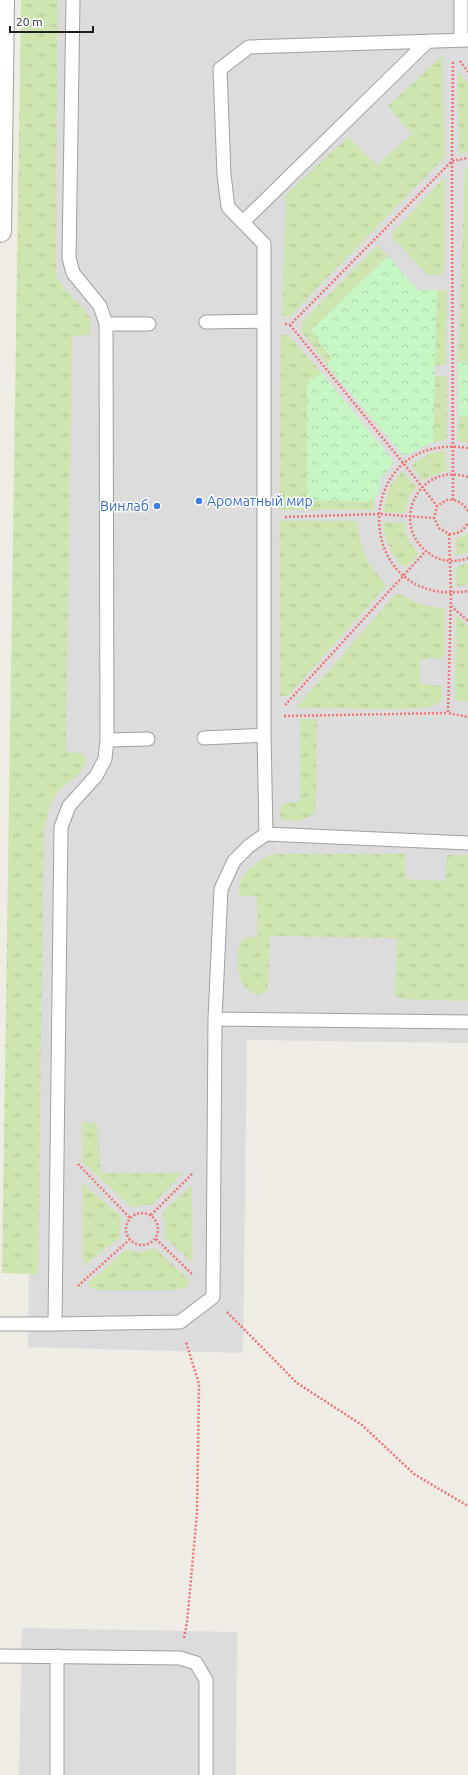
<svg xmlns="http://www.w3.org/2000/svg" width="468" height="1775" font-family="Ubuntu,sans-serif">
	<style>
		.residential { fill: #dcdcdc }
		.grass { fill: url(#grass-tufts) }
		.park { fill: url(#park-crowns) }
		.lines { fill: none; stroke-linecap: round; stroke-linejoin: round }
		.lane-casing { stroke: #a0a0a0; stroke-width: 15 }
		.street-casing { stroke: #a0a0a0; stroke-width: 24 }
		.path { stroke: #f07575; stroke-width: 2.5; stroke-dasharray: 2 2; stroke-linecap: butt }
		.lane { stroke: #fff; stroke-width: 13 }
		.street { stroke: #fff; stroke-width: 22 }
		.shop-dot { fill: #3f7fe0; stroke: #fff; stroke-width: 1.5 }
		.labels { text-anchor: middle; stroke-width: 3; stroke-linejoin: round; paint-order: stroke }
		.shop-label { font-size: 14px; fill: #366cbe; stroke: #fff; text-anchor: start }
	</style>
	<defs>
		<pattern id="grass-tufts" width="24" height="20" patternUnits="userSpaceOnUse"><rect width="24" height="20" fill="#cfe5af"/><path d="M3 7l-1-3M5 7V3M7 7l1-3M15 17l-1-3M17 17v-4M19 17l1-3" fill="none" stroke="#b1c496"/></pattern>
		<pattern id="park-crowns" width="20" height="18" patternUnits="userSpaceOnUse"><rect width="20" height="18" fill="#c7f6c5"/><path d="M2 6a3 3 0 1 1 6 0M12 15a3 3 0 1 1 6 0" fill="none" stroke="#aad2a9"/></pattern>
	</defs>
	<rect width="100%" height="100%" fill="#efebe5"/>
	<path class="residential" d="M43 0H468V1043L247 1040 243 1353 28 1347Z
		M22 1628 237 1632 236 1775H19Z"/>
	<path class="grass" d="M21 0H58L56 274 62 285 90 317V335L72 336 66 752 82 753 86 760C81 778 69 779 58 792 49 803 47 817 44 830L38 1274 2 1273Z
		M442 56 445 157 289 317 282 316 286 195 348 137 377 165 412 134 388 106Z
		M458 71 468 83V152L459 154Z
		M468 168V361L458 363 465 169Z
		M445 177 444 274 427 275 391 235Z
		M378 245 388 256 311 330 333 359 326 363 301 331 303 321Z
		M437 290H447L446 365H435Z
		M281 335H288L322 373 307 382 367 502 374 497V510H279Z
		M435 376H447V440L433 442Z
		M459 416H468V443L458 441Z
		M445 451 447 471 436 474 422 481 412 465C423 456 431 452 445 451Z
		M402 471 416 487 409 497 404 513 383 512 390 486Z
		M279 521H357C359 538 363 557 374 571 378 576 383 580 386 586L288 696H280Z
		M383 522H404C405 535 411 545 419 554L405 568C390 556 385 540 383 522Z
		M468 533V552L456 556V539Z
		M468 563V584L457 587 456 567Z
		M397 593 419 604 445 609 444 658 420 659V684L442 686V701L430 707 404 709 296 708Z
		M456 615 468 626V702L455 700Z
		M300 719H317L316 805 314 814 300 821 282 820 279 813 282 805 288 802H300Z
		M273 854H405V879L445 881 447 855H468V1001L401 999 395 994 397 938 270 936 268 989 265 993C238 1000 232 957 242 940L249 937H258L257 896H239C239 892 239 887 240 883 245 869 260 860 273 854Z
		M82 1122 97 1123 101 1173H183L152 1205H140L133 1208 82 1162Z
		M82 1183 122 1217 119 1230 120 1237 83 1267Z
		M192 1185 193 1263 166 1238 165 1224 162 1213Z
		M155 1248 190 1281 185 1288 174 1290H98L90 1287 88 1283 127 1249 139 1253Z"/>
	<path class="park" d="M388 256 418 290H437L433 442 404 456 326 364 332 359 311 330Z
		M468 361V416H459L458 363Z
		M322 373 394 462 381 479 378 495 368 502 307 500V382Z"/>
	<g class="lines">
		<defs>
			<path id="lane" d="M73 0 69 258 73 273 100 306 106 324 107 740 105 759 96 776 69 806 61 827 55 1324 180 1322 213 1297 215 1019 221 889 234 861 249 846 266 834 468 843
				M461 0V40
				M243 222 428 41
				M206 322 264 321
				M106 324H149
				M264 735V244L228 207 224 175 220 69 249 47 468 40
				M204 738 264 735 266 834
				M107 740 148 739
				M215 1019 468 1022
				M0 1324H55
				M0 1656 180 1658 196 1663 206 1680V1775
				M57 1775V1656"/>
			<path id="street" d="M0 231 3 0"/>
		</defs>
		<use href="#lane" class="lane-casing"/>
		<use href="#street" class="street-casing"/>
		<path class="path" d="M460 61 468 72
			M285 324 290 325 452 161 468 158
			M290 325 404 464 437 506
			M468 448C349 430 350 610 468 591
			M468 477C416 460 386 531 435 557 444 562 458 562 468 558
			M453 500 452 161 453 61
			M468 511C463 503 457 499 447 500L437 506 434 518 439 528 449 534C458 534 464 531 468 522
			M285 517 378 514 434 518
			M449 534 451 594 448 713 468 717
			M451 606 468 621
			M285 705 425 552
			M284 716 448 713
			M78 1164 130 1218
			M126 1229a16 16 0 1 1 32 0a16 16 0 1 1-32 0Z
			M151 1215 193 1173
			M156 1239 192 1274
			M78 1286 129 1240
			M227 1312 297 1383 362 1425 414 1474 468 1506
			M184 1638 187 1623 197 1513 199 1384 186 1342"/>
		<use href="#lane" class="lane"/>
		<use href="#street" class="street"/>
	</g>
	<g class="shop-dot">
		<circle cx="199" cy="501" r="4"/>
		<circle cx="157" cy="506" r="4"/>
	</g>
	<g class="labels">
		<g class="shop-label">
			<text x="207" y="506">Ароматный мир</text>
			<text x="149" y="511" text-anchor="end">Винлаб</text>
		</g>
	</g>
	<path d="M10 26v6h83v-6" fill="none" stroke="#1f1f1f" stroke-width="2"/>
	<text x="16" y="26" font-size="12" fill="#1f1f1f" stroke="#ffffff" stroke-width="3" paint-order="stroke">20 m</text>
</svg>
